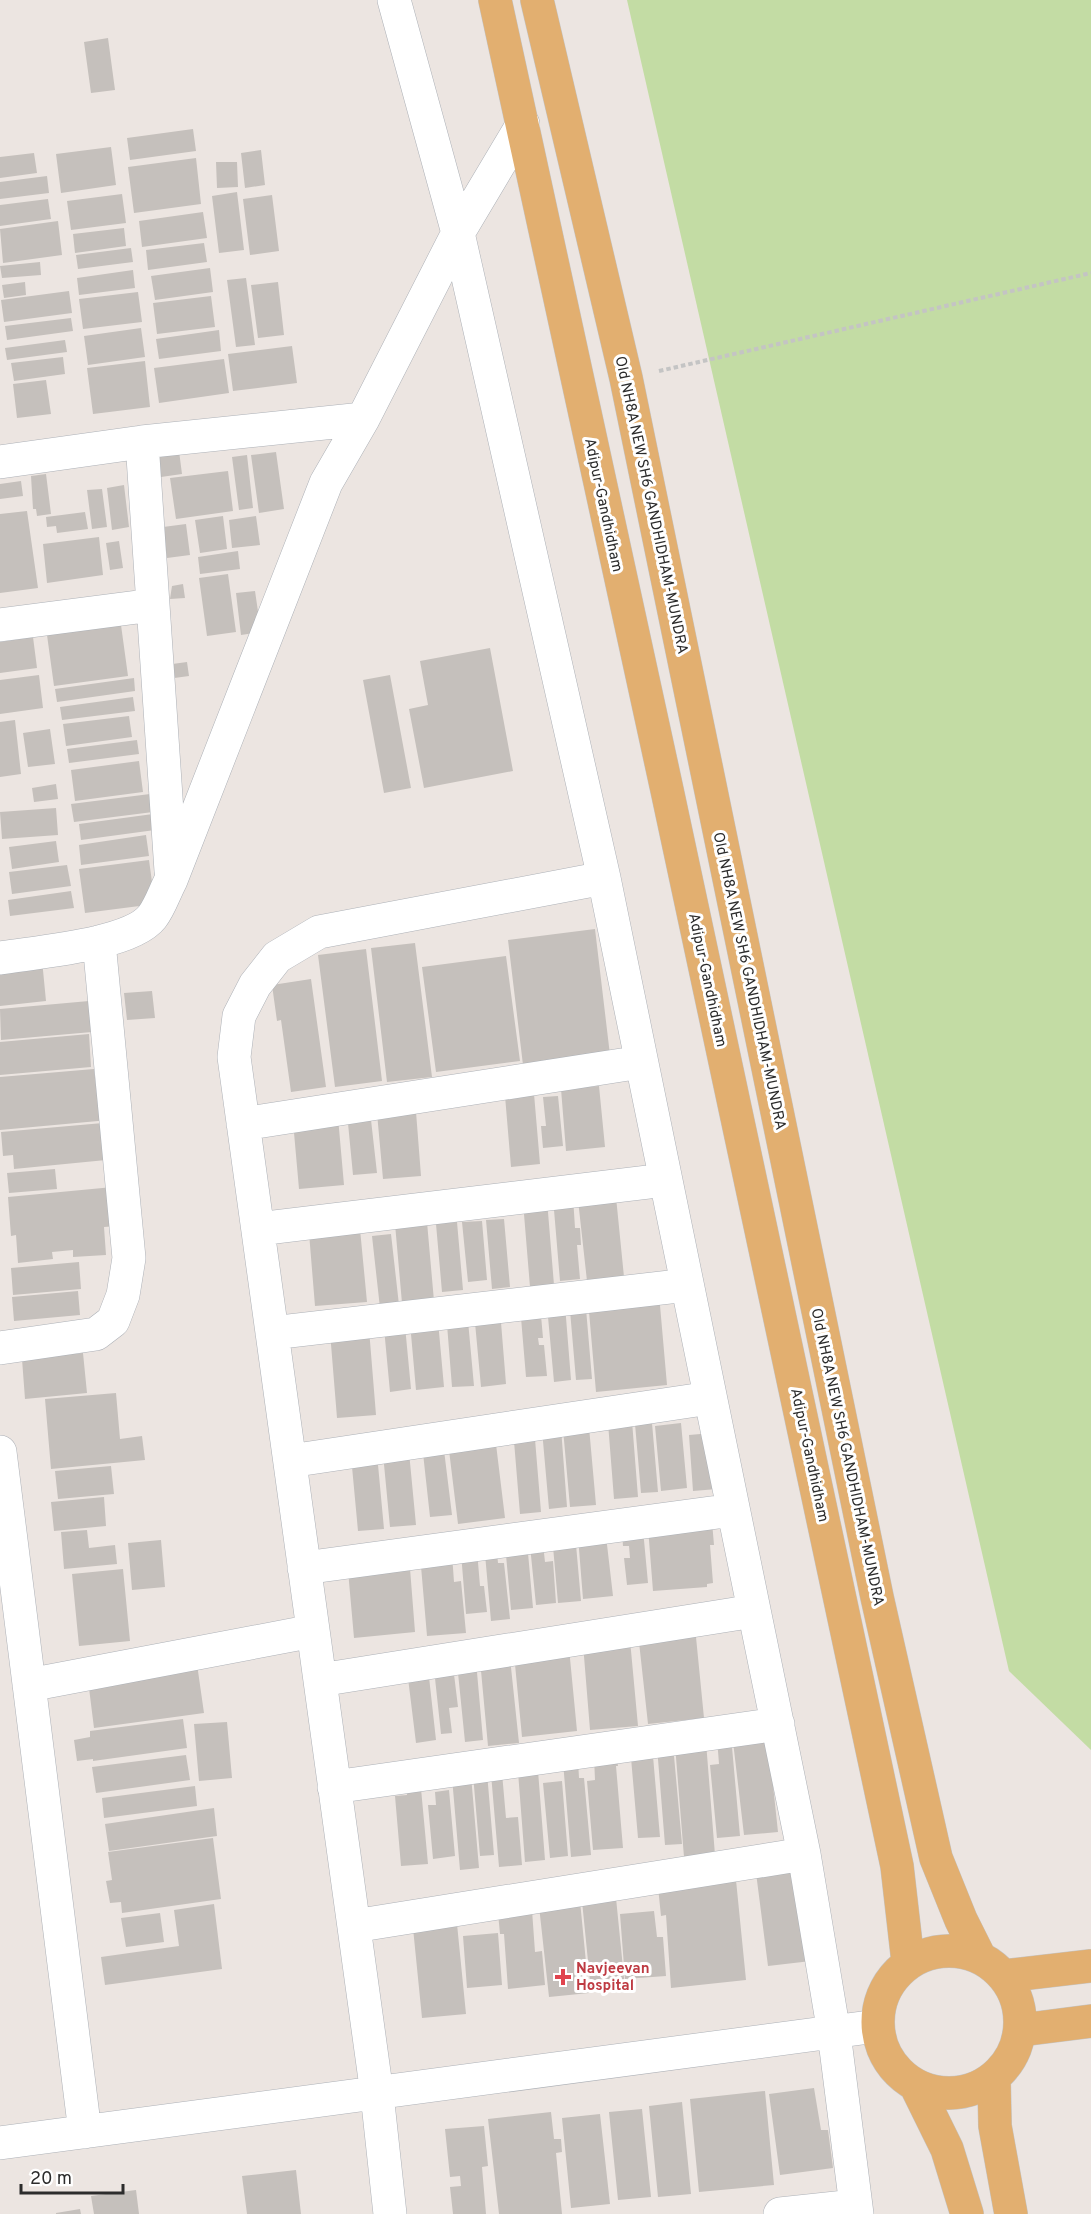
<svg xmlns="http://www.w3.org/2000/svg" width="1091" height="2214" font-family="Overpass,sans-serif">
	<style>
		.green { fill: #c3dca4 }
		.building { fill: #c5c0bc }
		.lines { fill: none; stroke-linecap: round; stroke-linejoin: round }
		.minor-casing { stroke: #adb1b7; stroke-width: 34 }
		.major-casing { stroke: #c4c4c4; stroke-width: 34 }
		.path { stroke: #c4c4c4; stroke-width: 4; stroke-dasharray: 4.5 3; stroke-linecap: butt }
		.minor { stroke: #fff; stroke-width: 33 }
		.major { stroke: #e2af70; stroke-width: 33 }
		.health-dot { fill: #e0444e; stroke: #fff; stroke-width: 2 }
		.labels { text-anchor: middle; stroke-width: 6; stroke-linejoin: round; paint-order: stroke }
		.street-label { font-size: 15px; fill: #2c2c2c; stroke: #fff }
		.health-label { font-size: 15px; font-weight: bold; fill: #be3a42; stroke: #fff; text-anchor: start }
	</style>
	<rect width="100%" height="100%" fill="#ece5e1"/>
	<path class="green" d="M627 0H1091V1750L1009 1671Z"/>
	<path class="building" d="M108 38 115 90 91 93 84 42Z
		M193 129 196 151 130 160 127 138Z
		M111 147 116 185 61 193 56 154Z
		M261 150 265 185 245 188 241 153Z
		M34 153 37 173 0 178V157Z
		M196 158 201 204 134 213 128 167Z
		M216 162H237L238 187 217 188Z
		M47 176 49 193 0 199V182Z
		M237 192 244 250 219 253 212 196Z
		M122 194 126 223 71 230 67 201Z
		M272 195 279 251 250 255 243 199Z
		M48 199 51 219 0 226V205Z
		M203 212 207 238 142 247 139 221Z
		M58 221 62 255 3 263 0 229Z
		M124 228 126 246 75 253 73 234Z
		M204 243 207 262 148 270 146 250Z
		M131 248 133 262 78 269 76 255Z
		M40 262 41 275 2 278 0 266Z
		M210 268 213 292 155 300 151 276Z
		M133 270 135 288 79 295 77 278Z
		M246 278 255 345 236 347 227 280Z
		M25 282 26 295 4 298 2 285Z
		M278 282 284 335 258 338 251 285Z
		M69 291 72 313 4 322 1 300Z
		M138 292 142 322 83 329 79 299Z
		M211 296 215 327 157 334 153 303Z
		M71 318 73 331 7 340 5 326Z
		M141 328 145 357 88 365 84 336Z
		M219 330 221 351 159 359 156 339Z
		M65 340 67 352 7 360 5 348Z
		M292 346 297 383 233 391 228 354Z
		M63 357 65 374 14 381 11 363Z
		M224 359 229 393 159 403 154 368Z
		M145 361 150 407 93 414 87 368Z
		M46 380 51 414 17 418 13 384Z
		M179 451 182 474 154 478 150 455Z
		M276 452 284 509 259 513 251 455Z
		M247 455 253 508 239 510 232 457Z
		M228 471 233 511 176 519 170 478Z
		M46 474 51 514 37 516 36 509H33L31 476Z
		M21 481 23 496 0 499V484Z
		M124 485 129 527 112 530 107 488Z
		M102 489 107 527 92 529 87 490Z
		M27 511 38 588 0 593V514Z
		M85 512 88 529 57 533 56 526 47 527 46 517Z
		M223 516 227 549 200 553 195 520Z
		M256 516 260 545 232 548 229 520Z
		M186 524 190 555 167 558 163 527Z
		M99 537 103 575 47 583 43 544Z
		M119 541 123 568 110 570 106 543Z
		M238 551 240 569 200 574 198 557Z
		M228 574 236 632 207 636 199 578Z
		M183 584 185 598 170 599 172 586Z
		M255 591 261 632 241 635 236 593Z
		M121 625 128 676 54 686 47 635Z
		M33 637 37 668 0 673V642Z
		M490 648 513 771 424 788 409 709 428 705 420 661Z
		M187 662 189 676 167 679 165 665Z
		M39 675 43 708 0 714V680Z
		M390 675 411 788 384 793 363 680Z
		M134 678 135 691 57 702 55 689Z
		M133 697 135 711 62 720 60 707Z
		M129 716 132 737 66 746 63 724Z
		M15 720 21 774 0 777V722Z
		M50 729 55 764 28 767 23 733Z
		M137 740 139 754 69 763 67 749Z
		M139 761 143 792 75 801 71 770Z
		M56 784 58 799 34 802 32 788Z
		M150 794 153 812 74 822 71 804Z
		M56 808 58 835 2 839 0 812Z
		M153 814 155 830 81 840 79 824Z
		M146 835 149 856 81 865 79 845Z
		M56 841 59 862 12 869 9 847Z
		M149 860 155 904 85 913 79 869Z
		M67 865 71 886 12 894 9 872Z
		M71 891 74 908 10 916 8 900Z
		M595 929 610 1055 523 1065 508 940Z
		M415 943 432 1077 387 1082 371 948Z
		M366 949 382 1081 335 1087 318 955Z
		M506 956 520 1061 436 1072 422 967Z
		M42 960 46 1001 0 1006V964Z
		M311 979 326 1087 291 1092 281 1020 277 1021 272 985Z
		M152 991 155 1018 127 1020 124 993Z
		M89 1001 92 1032 1 1040 0 1009Z
		M89 1034 91 1067 0 1075V1042Z
		M94 1069 97 1094 107 1093 109 1120 0 1130V1077Z
		M533 1082 540 1164 511 1167 504 1084Z
		M599 1086 605 1147 566 1151 561 1089Z
		M558 1096 563 1146 543 1148 541 1126H546L543 1097Z
		M415 1099 421 1176 383 1179 376 1102Z
		M337 1106 344 1185 299 1189 292 1110Z
		M370 1111 377 1173 353 1175 347 1113Z
		M103 1123 106 1160 14 1169 13 1155 3 1156 1 1132Z
		M55 1169 57 1189 9 1193 7 1173Z
		M113 1187 117 1226 104 1227 106 1255 73 1257V1250L52 1252 53 1259 18 1263 16 1235 11 1236 8 1197Z
		M615 1187 624 1277 587 1281 577 1191Z
		M573 1197 575 1228H580L581 1245H577L580 1279 560 1281 553 1198Z
		M547 1200 554 1285 530 1287 523 1202Z
		M504 1219 510 1287 492 1289 486 1220Z
		M482 1221 487 1280 468 1282 462 1222Z
		M427 1222 434 1301 402 1303 395 1224Z
		M457 1222 463 1290 442 1292 436 1224Z
		M360 1229 367 1302 315 1306 309 1233Z
		M391 1234 399 1305 380 1308 372 1236Z
		M79 1262 81 1289 13 1295 11 1268Z
		M78 1291 80 1315 14 1321 12 1297Z
		M659 1294 667 1385 596 1392 588 1300Z
		M585 1297 592 1379 576 1380 569 1299Z
		M540 1304 543 1338H538L539 1345H544L547 1376 526 1377 520 1306Z
		M565 1305 571 1380 554 1382 547 1306Z
		M467 1310 474 1386 452 1387 446 1312Z
		M500 1310 506 1384 481 1387 474 1312Z
		M438 1321 444 1387 416 1390 410 1323Z
		M405 1326 411 1389 390 1392 384 1328Z
		M369 1329 376 1415 337 1418 330 1332Z
		M83 1353 87 1393 25 1399 22 1359Z
		M116 1393 120 1439 142 1436 145 1460 51 1469 45 1399Z
		M632 1421 638 1497 614 1499 608 1423Z
		M652 1423 658 1492 641 1493 635 1424Z
		M681 1423 687 1488 661 1491 655 1426Z
		M534 1427 541 1512 520 1514 513 1429Z
		M589 1427 596 1505 570 1507 563 1429Z
		M561 1428 567 1507 549 1509 542 1430Z
		M712 1433 717 1489 693 1491 689 1435Z
		M495 1436 505 1518 458 1524 448 1442Z
		M443 1442 452 1515 430 1517 422 1444Z
		M409 1452 416 1525 390 1527 383 1454Z
		M377 1454 384 1529 358 1531 351 1456Z
		M111 1466 114 1494 58 1499 55 1471Z
		M104 1497 106 1526 54 1531 51 1502Z
		M711 1510 714 1545H710L713 1583 707 1584V1587L653 1591 647 1515Z
		M642 1519 648 1583 627 1585 624 1558H630L629 1546H623L621 1520Z
		M574 1522 581 1601 558 1603 551 1524Z
		M577 1524 606 1536 613 1596 583 1599Z
		M87 1530 89 1548 115 1545 117 1564 64 1569 61 1532Z
		M526 1531 533 1608 511 1610 504 1533Z
		M542 1535 545 1562 553 1561 556 1603 536 1605 529 1536Z
		M476 1539 480 1586H484L487 1612 466 1614 460 1541Z
		M161 1540 165 1587 132 1590 128 1543Z
		M451 1540 454 1582 461 1581 466 1633 427 1636 419 1543Z
		M496 1542 498 1563H504L510 1619 491 1621 484 1543Z
		M408 1543 415 1632 354 1638 346 1548Z
		M123 1569 130 1641 79 1646 72 1574Z
		M695 1627 704 1718 648 1724 638 1633Z
		M630 1640 638 1726 590 1730 583 1644Z
		M569 1648 577 1731 522 1737 514 1654Z
		M196 1657 204 1713 94 1728 87 1672Z
		M510 1658 519 1743 488 1746 480 1660Z
		M476 1661 483 1740 465 1742 457 1663Z
		M453 1666 458 1707 449 1708 452 1733 441 1734 434 1669Z
		M428 1668 436 1740 416 1743 407 1670Z
		M183 1719 187 1748 93 1761V1759L77 1761 74 1740 90 1737V1731Z
		M227 1722 232 1778 199 1781 194 1724Z
		M767 1729 778 1832 744 1835 732 1733Z
		M731 1736 740 1836 717 1838 710 1765 719 1764 717 1738Z
		M706 1742 715 1855 684 1857 675 1745Z
		M657 1747 664 1756H674L682 1844 665 1845Z
		M186 1755 190 1780 96 1793 92 1767Z
		M653 1756 660 1837 638 1838 631 1758Z
		M594 1757 617 1759 618 1766H616L623 1848 593 1850 587 1781 595 1780Z
		M537 1758 545 1860 525 1862 517 1759Z
		M486 1761 494 1855 480 1856 472 1763Z
		M578 1761 579 1778H584L591 1855 571 1857 563 1762Z
		M470 1764 479 1868 460 1870 451 1766Z
		M419 1767 428 1864 401 1866 395 1796 407 1795 406 1782Z
		M502 1773 506 1818 518 1817 522 1865 499 1867 491 1774Z
		M562 1781 568 1856 550 1858 543 1783Z
		M195 1786 197 1806 104 1818 102 1798Z
		M449 1790 455 1856 433 1859 428 1805H436L435 1792Z
		M214 1808 217 1836 109 1851 105 1824Z
		M213 1838 221 1899 122 1913 121 1902 110 1903 106 1881 112 1880 108 1852Z
		M797 1859 811 1961 768 1966 755 1865Z
		M736 1880 746 1980 671 1988 666 1915 661 1916 658 1887Z
		M616 1898 625 1988 591 1991 582 1901Z
		M580 1901 589 1993 549 1997 539 1906Z
		M214 1904 222 1969 105 1985 101 1957 179 1946 174 1910Z
		M532 1910 535 1952 542 1951 545 1985 508 1989 504 1934H500L498 1913Z
		M654 1911 657 1937H663L666 1976 625 1979 620 1914Z
		M160 1913 164 1942 126 1947 121 1918Z
		M456 1914 466 2014 422 2018 412 1918Z
		M498 1933 502 1985 467 1988 463 1936Z
		M814 2088 821 2130H828L833 2168 780 2175 769 2094Z
		M765 2091 774 2185 699 2192 690 2099Z
		M682 2102 691 2194 658 2197 649 2106Z
		M642 2109 651 2197 618 2200 609 2112Z
		M551 2112 554 2139H561L562 2152 556 2153 562 2214H499L488 2119Z
		M600 2114 610 2204 571 2208 562 2118Z
		M484 2126 488 2166 482 2167 486 2214H453L450 2187 461 2186 460 2176 450 2177 445 2129Z
		M296 2170 301 2214H247L242 2176Z
		M136 2190 139 2214H94L91 2196Z
		M80 2209 81 2214H56V2213Z"/>
	<g class="lines">
		<defs>
			<path id="minor" d="M394 0 458 233 604 878 804 1854 834 2033 857 2214
				M142 442 171 871
				M0 462 142 442 363 419
				M0 625 153 605
				M0 958C36 952 130 945 152 917 160 907 165 891 171 880L326 483 363 419 458 233 523 124
				M243 1124 641 1062
				M258 1229 665 1180
				M272 1333 687 1285
				M0 1348 96 1334 113 1321 123 1295 129 1258 99 942
				M0 1452 85 2132
				M290 1461 710 1398
				M304 1568 733 1510
				M320 1680 754 1611
				M29 1685 313 1631
				M334 1787 778 1724
				M354 1926 804 1854
				M0 2143 877 2026
				M390 2214 377 2094 234 1057 239 1016 255 985 277 957 319 932 604 878
				M780 2214 855 2206"/>
			<path id="major" d="M495 0 667 790 897 1866 908 1962
				M537 0 626 378 877 1597 936 1858 961 1920 979 1956
				M878 2022a71 71 0 1 1 142 0a71 71 0 1 1-142 0Z
				M1004 1976 1091 1966
				M1021 2030 1091 2021
				M994 2079 995 2126 1011 2214
				M916 2086 947 2149 967 2214"/>
		</defs>
		<use href="#minor" class="minor-casing"/>
		<use href="#major" class="major-casing"/>
		<path class="path" d="M659 371 1091 273"/>
		<use href="#minor" class="minor"/>
		<use href="#major" class="major"/>
	</g>
	<path class="health-dot" d="M560 1968h6v6h6v6h-6v6h-6v-6h-6v-6h6z"/>
	<g class="labels">
		<g class="street-label">
			<text transform="translate(604 505) rotate(78)" y="5">Adipur-Gandhidham</text>
			<text transform="translate(652 505) rotate(78)" y="5">Old NH8A NEW SH6 GANDHIDHAM-MUNDRA</text>
			<text transform="translate(708 980) rotate(78)" y="5">Adipur-Gandhidham</text>
			<text transform="translate(750 981) rotate(78)" y="5">Old NH8A NEW SH6 GANDHIDHAM-MUNDRA</text>
			<text transform="translate(810 1455) rotate(78)" y="5">Adipur-Gandhidham</text>
			<text transform="translate(848 1457) rotate(78)" y="5">Old NH8A NEW SH6 GANDHIDHAM-MUNDRA</text>
		</g>
		<g class="health-label">
			<text x="576" y="1973">Navjeevan<tspan x="576" dy="17">Hospital</tspan></text>
		</g>
	</g>
	<path d="M21 2184v9h102v-9" fill="none" stroke="#2c2c2c" stroke-width="3"/>
	<text x="30" y="2184" font-size="18" fill="#2c2c2c" stroke="#ffffff" stroke-width="4.5" paint-order="stroke">20 m</text>
</svg>
